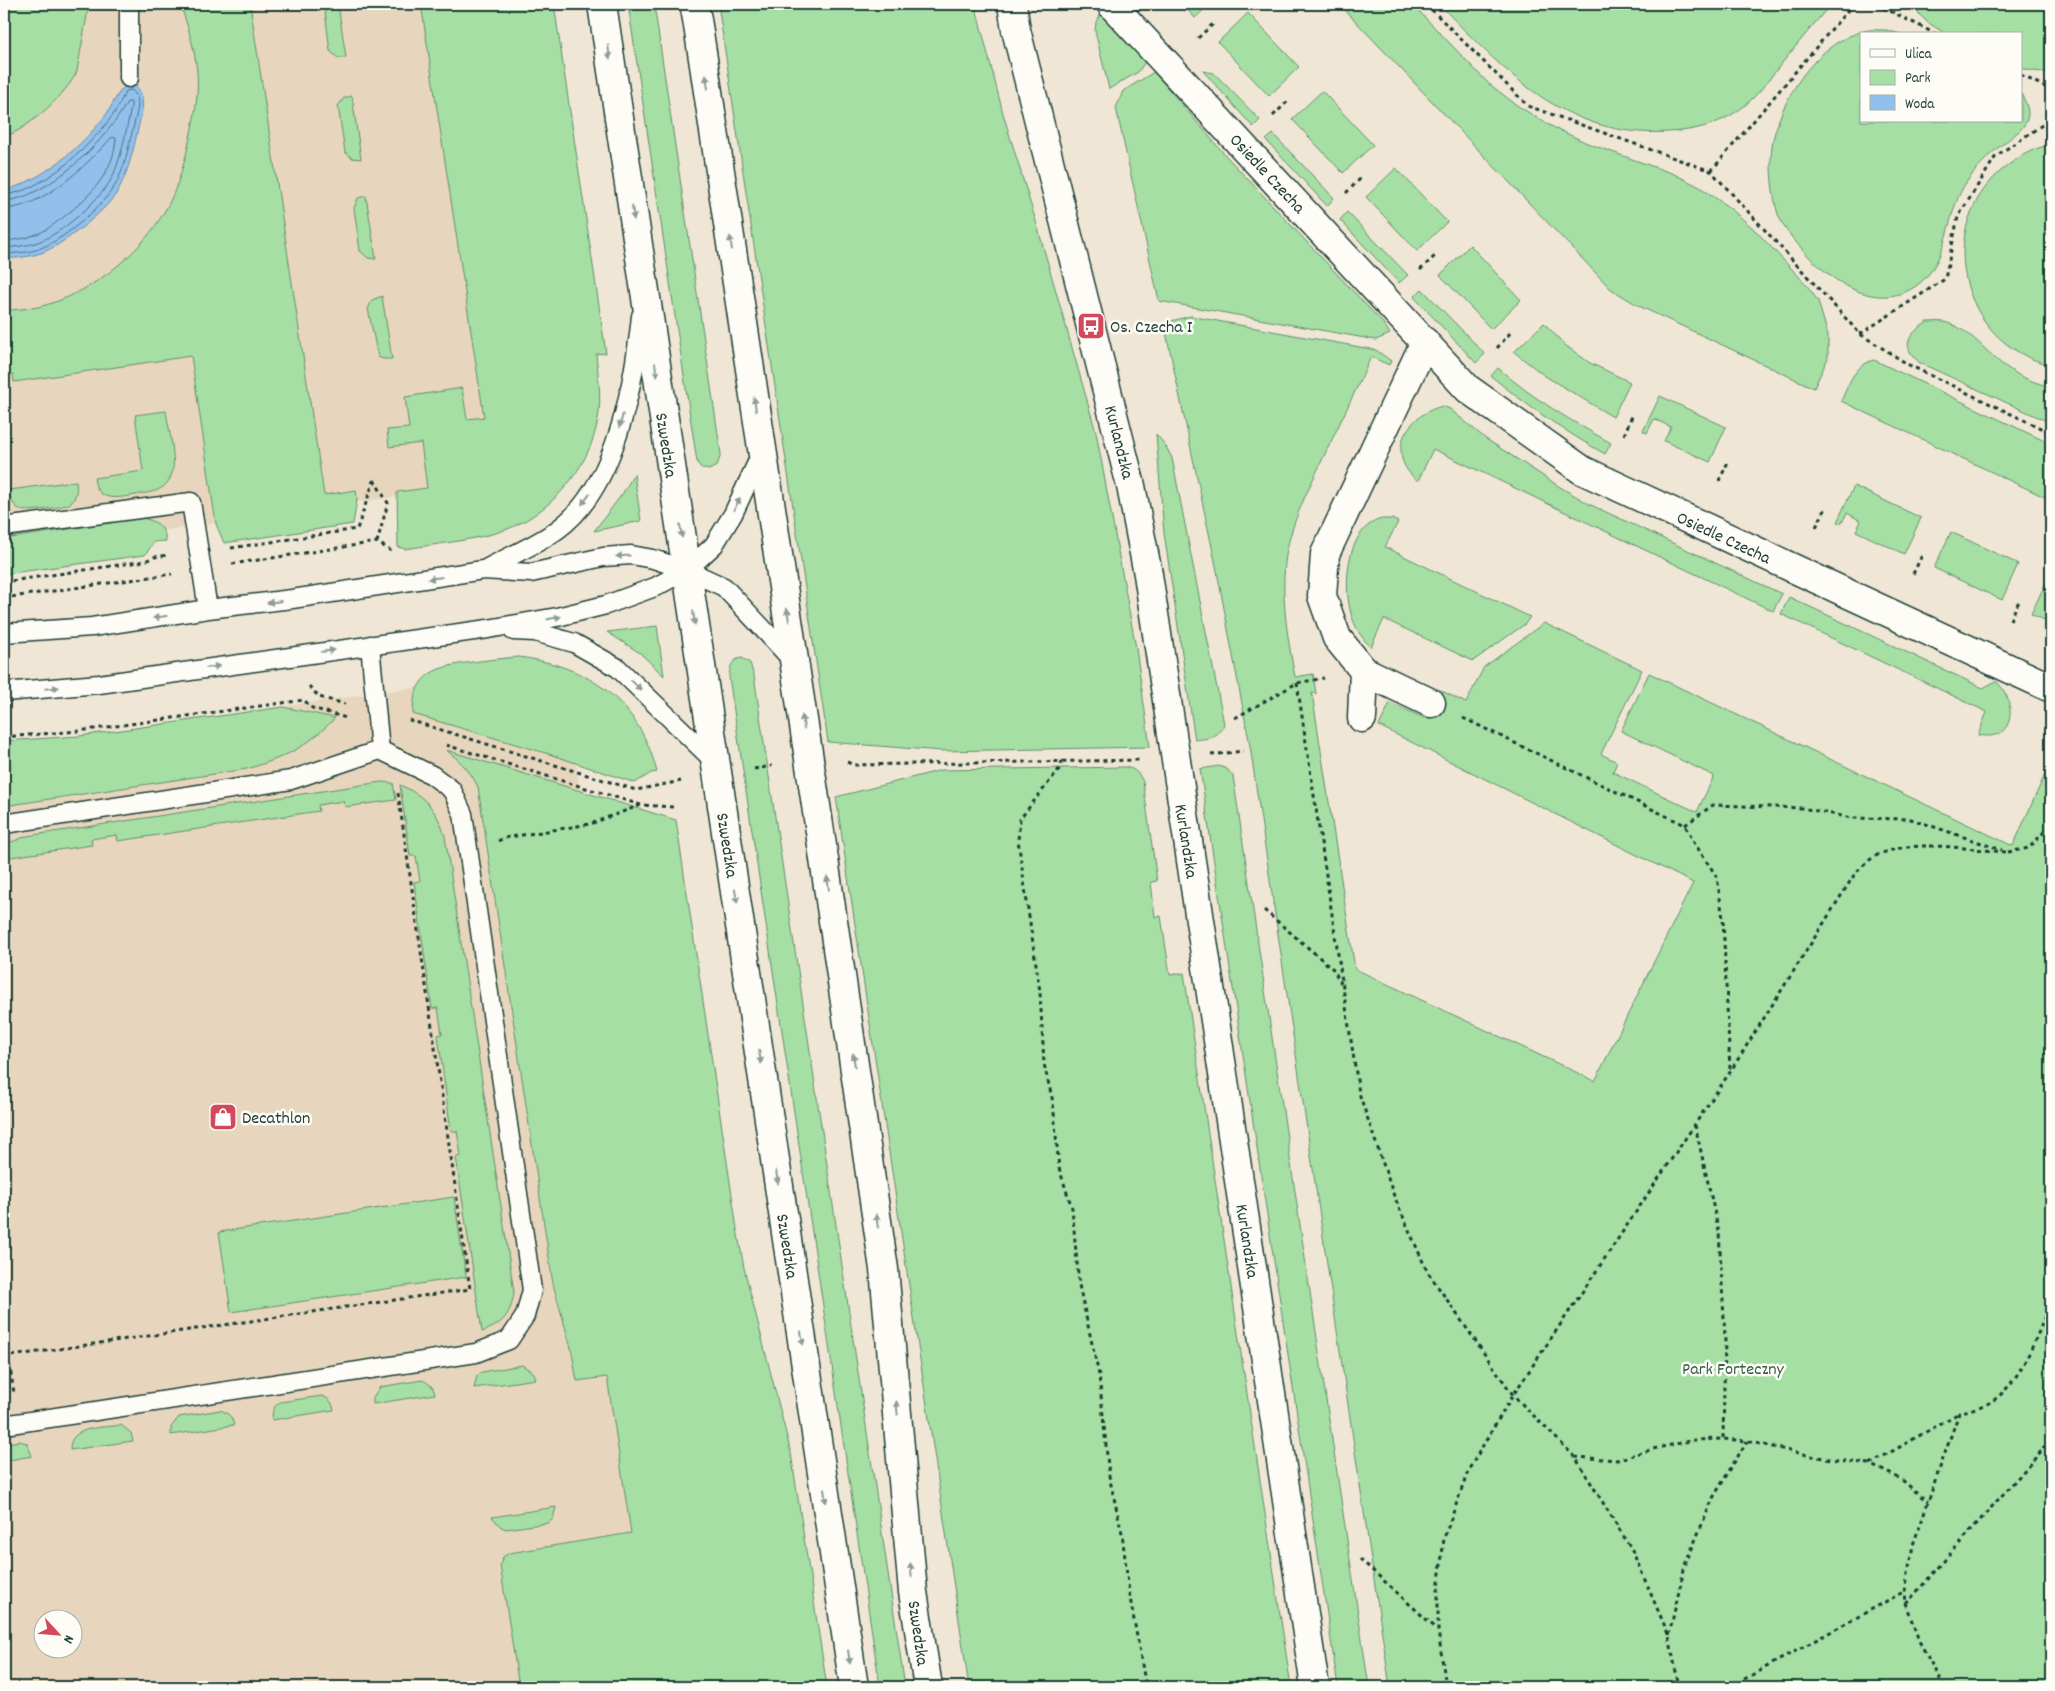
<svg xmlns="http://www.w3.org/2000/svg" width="2055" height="1691" font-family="Dekko,sans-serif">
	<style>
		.built { fill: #e7d6bd; fill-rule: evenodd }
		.green { fill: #a5dfa4; stroke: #628e6c }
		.water { fill: #92c0ec; stroke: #648ca2 }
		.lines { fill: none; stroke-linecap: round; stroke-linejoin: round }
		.shore { stroke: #4d717e; stroke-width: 1 }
		.service-casing { stroke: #1f3d34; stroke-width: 21 }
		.minor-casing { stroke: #1f3d34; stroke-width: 31 }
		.tertiary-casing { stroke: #1f3d34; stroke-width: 31 }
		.path { stroke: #1f3d34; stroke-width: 3; stroke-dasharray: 4 4; stroke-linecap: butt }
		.service { stroke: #fdfcf7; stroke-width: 18 }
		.minor { stroke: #fdfcf7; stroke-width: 28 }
		.tertiary { stroke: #fdfcf7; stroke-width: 28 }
		.oneway { fill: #8e9c96 }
		.labels { text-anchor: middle; stroke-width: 5; stroke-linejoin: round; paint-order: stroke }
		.street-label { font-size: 18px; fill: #1f3d34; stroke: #fdfcf7 }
		.poi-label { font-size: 18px; fill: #1f3d34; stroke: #fdfcf7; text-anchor: start }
		.park-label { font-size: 18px; fill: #3a5d4a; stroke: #fdfcf7 }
	</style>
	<rect width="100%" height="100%" fill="#f0e6d5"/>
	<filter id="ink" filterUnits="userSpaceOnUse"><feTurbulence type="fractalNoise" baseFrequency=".02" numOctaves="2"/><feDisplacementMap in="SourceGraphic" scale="10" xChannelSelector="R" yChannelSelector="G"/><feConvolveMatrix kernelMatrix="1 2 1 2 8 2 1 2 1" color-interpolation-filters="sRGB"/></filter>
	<g filter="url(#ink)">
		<path class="built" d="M4 4H424L496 482 4 554Z
			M562 666 636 1184 635 1264 698 1687H4V747ZM42 1618H72V1648H42Z"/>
		<path class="green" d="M4 4H89L77 71C68 93 27 130 4 137Z
			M180 4H250L324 495 356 490 357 500 353 524 224 543 216 524 191 356 14 382 13 374 4 376V311C15 309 27 309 38 307 92 295 150 247 172 197 180 179 185 160 189 142 195 115 200 90 196 63 193 43 187 23 180 4Z
			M324 4H338L346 58H338L330 51Z
			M421 4H554L606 353 596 354C598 375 602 398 598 419 590 469 548 517 499 532 469 541 436 544 405 549L398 547 397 492 427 488 421 443 389 447 387 430 409 428 405 397 462 388 467 419 484 417Z
			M628 4H654L721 454 717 466 709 470 701 468 697 462Z
			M718 4H975L1004 117 1037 225 1096 432 1136 648 1150 747 941 751 828 742Z
			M1182 4H1210L1195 18Z
			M1339 4H1412L1489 84 1518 106 1549 125 1587 143 1674 174 1700 187 1731 209 1755 230 1806 284 1818 301 1828 335V358L1814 388 1639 306 1611 289Z
			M1439 4H1831C1813 25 1795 47 1778 68 1766 83 1755 99 1739 110 1718 125 1693 131 1668 132 1566 139 1504 71 1439 4Z
			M1915 4H2051V73L2033 71 2021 68V34H1946L1927 22 1919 14Z
			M1102 12 1145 62 1138 72 1109 89 1095 31 1096 22Z
			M1248 13 1299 67 1269 96 1218 42Z
			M1886 30 1901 34H1861V121H2021V94C2039 122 2019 131 1999 147 1987 157 1977 168 1968 180 1944 212 1951 262 1916 286 1874 314 1828 279 1801 248 1791 236 1781 226 1777 211 1771 187 1768 155 1775 132 1787 90 1819 42 1864 31 1870 29 1879 30 1886 30Z
			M1203 71 1214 73 1260 120 1253 127Z
			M1154 72 1226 156 1383 323 1390 334 1376 340 1159 301 1116 108 1123 91Z
			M1322 91 1373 145 1343 173 1292 119Z
			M352 96 361 159 352 158 345 152 338 106 344 98Z
			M1273 134 1334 198 1327 206 1266 140Z
			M2051 145V365C1959 344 1931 224 2007 166 2020 156 2035 147 2051 145Z
			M1396 168 1447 222 1417 251 1366 197Z
			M366 196 376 259 368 258 360 251 354 208 358 198Z
			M1347 212 1408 275 1399 283 1340 220Z
			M1470 245 1521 300 1491 329 1440 275Z
			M1422 289 1485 354 1476 363 1414 297Z
			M382 296 392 359H383L378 357 368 309 372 300Z
			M1190 316 1376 350 1391 361 1389 365 1371 357C1356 390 1340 423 1324 456 1308 491 1289 525 1285 563 1281 601 1288 640 1295 677L1313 674 1316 694 1312 693 1355 969 1595 1081 1693 883 1379 726 1390 703 1424 718 1438 689 1466 703 1484 667 1544 623 1642 670 1601 754 1617 762 1613 772 1697 812 1714 776 1621 731 1649 673 2013 846 2051 761V1687H1390L1250 746 1216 566 1164 323Z
			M1928 322C1933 322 1939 321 1944 322 1971 328 1987 355 2009 369 2022 378 2036 383 2051 387V423L1920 363C1899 346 1909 333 1928 322Z
			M1544 323 1565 345 1590 363 1630 382 1613 417 1545 376 1514 352Z
			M1874 360 2051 444V500L1841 401C1849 384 1854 365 1874 360Z
			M1498 368C1532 398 1571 421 1611 443L1605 454C1564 431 1527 406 1491 376Z
			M1660 396 1726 427 1710 462 1664 441 1671 427 1654 419 1647 433 1643 431Z
			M1443 406 1450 409 1486 439 1560 487 1591 505 1782 594 1773 611 1433 449 1418 481C1383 454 1407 414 1443 406Z
			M166 411C168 427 178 461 171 476 165 492 150 492 136 495 117 498 97 503 94 478L143 471 135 415Z
			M1156 434 1165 445 1172 458 1224 724C1218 738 1210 738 1195 740L1164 533Z
			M634 474 641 521 594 531 623 493Z
			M76 481C77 488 77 497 71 503 65 507 27 513 21 510 12 506 11 498 9 490Z
			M1854 486 1921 518 1904 554 1856 531 1861 521 1847 513 1841 524 1837 522Z
			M141 518C155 520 165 526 166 541L154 542 145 555 4 574V539Z
			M1382 519H1392L1398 522 1385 547 1530 617 1525 624 1473 661 1384 619 1371 647C1361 638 1355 627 1351 614 1343 585 1346 527 1382 519Z
			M1951 532 2018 564 2002 600 1934 568Z
			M2048 578 2051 579V623L2031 614Z
			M1789 597 1983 688 1996 681C2018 702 2016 743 1978 735L1987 712 1781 614Z
			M657 626 664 676 640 653 607 632Z
			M519 657C589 666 639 701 657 772L651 773 635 783 549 754 413 714C413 672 437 667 472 662 488 660 503 658 519 657Z
			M742 658 750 663 754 676 905 1687H880L729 677C730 668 731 659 742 658Z
			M283 707 335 718C306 748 286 757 247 769L4 806V741L79 736Z
			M446 750 676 820 737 1229 744 1268 791 1453 827 1687H519L500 1565 503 1557 509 1553 631 1533 607 1377 577 1381 571 1348 553 1284 478 787C470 770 460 761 446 750Z
			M1219 766 1227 769 1233 776 1369 1687H1338L1200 769Z
			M1126 767C1135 769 1139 773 1143 782L1157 881 1151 882 1155 917 1161 916 1170 975 1184 973 1291 1687H969L836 797 942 770Z
			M381 782 393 783 396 800 345 807 343 801 318 805 319 811 118 841 117 835 91 839 92 845 4 858V845L27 836Z
			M400 785C425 796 437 810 445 836L514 1292C511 1315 503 1324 482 1332L456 1157 461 1156 457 1131H451L438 1035 442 1034 438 1008 432 1009 414 882 420 881 416 856H410Z
			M454 1197 466 1277 231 1312 219 1232Z
			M522 1365 534 1373 536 1379 474 1388 477 1376 482 1372Z
			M422 1380C429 1383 433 1386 435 1394L373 1404V1397L380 1387Z
			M322 1396C330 1399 332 1402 334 1410L272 1420C272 1411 273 1407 280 1402Z
			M220 1410C229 1413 232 1417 234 1425L171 1435V1427L179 1417Z
			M121 1425 131 1433 133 1441 70 1450C69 1425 103 1428 121 1425Z
			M19 1441 27 1443 32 1456 4 1461V1444Z
			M556 1507 553 1519 548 1523 506 1529 501 1527 492 1517Z"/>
		<path class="water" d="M127 85H135C148 97 141 114 138 129 133 151 128 174 116 194 104 212 62 246 41 253 29 257 17 258 4 259V191C45 178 78 150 105 116 112 107 117 91 127 85Z"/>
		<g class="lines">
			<path class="shore" d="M4 195C43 192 94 143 115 112 119 105 122 98 126 91L131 90C143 97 136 114 134 125 129 143 126 163 118 180 106 204 66 238 41 248 29 253 16 253 4 254
				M4 201C47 199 108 139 127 102H131V108C126 131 122 156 112 178 100 200 61 234 38 242 27 246 15 247 4 248
				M4 209C43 208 87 165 112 137L116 138C114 174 88 198 61 219 53 225 44 232 34 235 25 239 14 240 4 241"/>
			<defs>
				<path id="service" d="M129 78V4
					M4 527 191 502 208 609
					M484 570C507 557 535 546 557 530 616 488 634 384 641 316
					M513 631 535 632 574 643 618 668 714 761
					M4 633 92 627 208 609 292 599 483 570 531 573 603 557 631 555 653 559 687 570 724 587 794 662
					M4 692 99 684 488 629 557 617 606 605 655 587 687 570 714 545 733 514 762 452
					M4 824 291 780 380 750
					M4 1425 476 1353 509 1340 525 1316 532 1290 463 814 452 790 432 775 380 750 370 645"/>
				<path id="minor" d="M1012 4 1016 30 1131 486 1148 574 1315 1687
					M1111 4 1468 389 1582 470 2051 688
					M1425 342 1325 554 1322 596 1337 638 1364 671 1431 703
					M1362 718 1364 671"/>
				<path id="tertiary" d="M602 4 854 1687
					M694 4 697 19 819 825 884 1269 913 1592 928 1687"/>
			</defs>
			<use href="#service" class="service-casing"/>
			<use href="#minor" class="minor-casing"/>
			<use href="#tertiary" class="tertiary-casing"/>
			<path class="path" d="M1426 4 1528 106 1711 171 1860 334 1909 365 2051 433
				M1876 4 1936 34
				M1198 38 1214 23
				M2021 75 2051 90
				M1273 116 1289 100
				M1711 171 1853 4
				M1346 193 1362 177
				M1420 270 1436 255
				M1860 334 1945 279 1958 217 1996 156 2051 119
				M1497 348 1510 333
				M1624 435 1632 416
				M374 480 388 503 377 542
				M1719 481 1728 462
				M1816 527 1826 508
				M231 548 357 529 374 480
				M232 564 377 542 391 551
				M1913 574 1923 553
				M4 582 145 561 154 557 168 555
				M4 598 172 574
				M2010 620 2020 599
				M1297 683 1359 1093 1394 1196 1427 1271 1513 1395 1575 1457 1632 1550 1669 1636 1679 1687
				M309 686 319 697 345 704
				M1235 718 1297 683 1324 678
				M1463 718 1685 825 1695 844 1717 877 1723 919 1730 1070
				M409 720 636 790 681 781
				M4 737 79 731 304 700 312 708 346 718
				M446 745 641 805 674 807
				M1211 755 1243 751
				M1062 761 1060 768 1020 819 1018 840 1040 992 1044 1064 1053 1102 1059 1168 1072 1208 1079 1285 1099 1375 1109 1476 1122 1533 1129 1592 1146 1687
				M847 762 854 765 1140 760
				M754 769 772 766
				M1685 825 1713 805 1802 808 1852 818 1911 819 2002 850
				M498 841 504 838 590 824 641 805
				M2008 852 2029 848 2047 829 2051 827
				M1264 910 1333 969 1341 983
				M1695 1125 1719 1232 1725 1336 1723 1439
				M8 1356 14 1393
				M4 1357 470 1289 398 793
				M1575 1457 1617 1460 1653 1449 1694 1440 1723 1439 1747 1441 1816 1457 1869 1464 1901 1479 1928 1502
				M1870 1464 1959 1413
				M1360 1559 1438 1630
				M1906 1604 2051 1440
				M1669 1635 1685 1565 1713 1498 1747 1441
				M1446 1687 1438 1630V1590L1444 1538 1469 1469 1513 1395 1730 1072 1856 872C1862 868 1867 861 1874 857 1910 837 1968 850 2008 852
				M1730 1687 1905 1591
				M1944 1687 1919 1641 1906 1604 1905 1591 1913 1545 1959 1413C1969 1410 1980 1407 1989 1403 2021 1385 2038 1333 2051 1301"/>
			<use href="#service" class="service"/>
			<use href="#minor" class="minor"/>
			<use href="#tertiary" class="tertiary"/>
		</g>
		<defs><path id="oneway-solid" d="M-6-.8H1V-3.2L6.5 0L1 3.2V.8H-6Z" transform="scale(1.25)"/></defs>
		<g class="oneway">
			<use href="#oneway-solid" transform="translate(609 52) rotate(82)"/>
			<use href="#oneway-solid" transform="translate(707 82) rotate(-98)"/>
			<use href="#oneway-solid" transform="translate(633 213) rotate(82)"/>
			<use href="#oneway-solid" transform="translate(731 243) rotate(-98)"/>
			<use href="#oneway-solid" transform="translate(656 370) rotate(82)"/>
			<use href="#oneway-solid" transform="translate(755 404) rotate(-98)"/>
			<use href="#oneway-solid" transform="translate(621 421) rotate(106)"/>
			<use href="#oneway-solid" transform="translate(586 499) rotate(127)"/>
			<use href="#oneway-solid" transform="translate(737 504) rotate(-65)"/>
			<use href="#oneway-solid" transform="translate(681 531) rotate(81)"/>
			<use href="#oneway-solid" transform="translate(623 556) rotate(176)"/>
			<use href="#oneway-solid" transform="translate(435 578) rotate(172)"/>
			<use href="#oneway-solid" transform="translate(274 602) rotate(173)"/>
			<use href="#oneway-solid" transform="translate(788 615) rotate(-99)"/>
			<use href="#oneway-solid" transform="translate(160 617) rotate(171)"/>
			<use href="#oneway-solid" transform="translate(554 618) rotate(-11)"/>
			<use href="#oneway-solid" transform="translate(694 618) rotate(82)"/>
			<use href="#oneway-solid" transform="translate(328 651) rotate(-8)"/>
			<use href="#oneway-solid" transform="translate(213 667) rotate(-8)"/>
			<use href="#oneway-solid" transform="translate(636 685) rotate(44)"/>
			<use href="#oneway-solid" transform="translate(52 688) rotate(-5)"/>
			<use href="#oneway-solid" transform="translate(803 722) rotate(-98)"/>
			<use href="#oneway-solid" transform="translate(828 883) rotate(-98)"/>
			<use href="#oneway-solid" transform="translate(736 896) rotate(81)"/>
			<use href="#oneway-solid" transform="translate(760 1057) rotate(81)"/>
			<use href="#oneway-solid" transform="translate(854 1060) rotate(-98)"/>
			<use href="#oneway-solid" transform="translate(777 1177) rotate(81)"/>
			<use href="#oneway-solid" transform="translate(877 1221) rotate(-98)"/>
			<use href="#oneway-solid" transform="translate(802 1338) rotate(81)"/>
			<use href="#oneway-solid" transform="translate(897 1408) rotate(-95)"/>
			<use href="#oneway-solid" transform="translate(825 1496) rotate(82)"/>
			<use href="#oneway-solid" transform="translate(911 1570) rotate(-95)"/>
			<use href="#oneway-solid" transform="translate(849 1657) rotate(82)"/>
		</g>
	</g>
	<defs>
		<symbol id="bus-square" viewBox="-11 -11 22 22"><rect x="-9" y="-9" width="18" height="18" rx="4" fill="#d1495b" stroke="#fdfcf7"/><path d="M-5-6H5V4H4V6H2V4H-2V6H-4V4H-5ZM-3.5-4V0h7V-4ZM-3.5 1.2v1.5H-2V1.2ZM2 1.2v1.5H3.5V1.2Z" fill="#fff"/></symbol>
		<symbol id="shop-square" viewBox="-11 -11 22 22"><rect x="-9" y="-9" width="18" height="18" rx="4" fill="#d1495b" stroke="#fdfcf7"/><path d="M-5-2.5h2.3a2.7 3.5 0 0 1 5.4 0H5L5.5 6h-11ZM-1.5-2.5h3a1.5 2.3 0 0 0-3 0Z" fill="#fff"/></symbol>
	</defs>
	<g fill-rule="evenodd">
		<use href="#bus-square" x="1075" y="310" width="32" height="32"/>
		<use href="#shop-square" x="207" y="1101" width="32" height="32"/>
	</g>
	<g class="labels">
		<g class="street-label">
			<text transform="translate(1268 173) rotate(47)" y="6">Osiedle Czecha</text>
			<text transform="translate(1120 442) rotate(76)" y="6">Kurlandzka</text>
			<text transform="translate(667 445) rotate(81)" y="6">Szwedzka</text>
			<text transform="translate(1724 537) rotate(25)" y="6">Osiedle Czecha</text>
			<text transform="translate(1187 841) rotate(81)" y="6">Kurlandzka</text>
			<text transform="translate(728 845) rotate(81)" y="6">Szwedzka</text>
			<text transform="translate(1248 1241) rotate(81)" y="6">Kurlandzka</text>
			<text transform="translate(788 1246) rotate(81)" y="6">Szwedzka</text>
			<text transform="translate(919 1633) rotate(82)" y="6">Szwedzka</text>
		</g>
		<g class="poi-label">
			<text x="1110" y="332">Os. Czecha I</text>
			<text x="242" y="1123">Decathlon</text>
		</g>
		<g class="park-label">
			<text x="1733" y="1374">Park Forteczny</text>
		</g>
	</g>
	<rect width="2055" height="1691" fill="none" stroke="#fdfcf7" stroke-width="20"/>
	<rect x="10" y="10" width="2035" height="1671" fill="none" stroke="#1f3d34" stroke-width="2" filter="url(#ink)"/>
	<rect x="1860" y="32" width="162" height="90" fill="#fdfcf7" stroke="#a4b0a9"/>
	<rect x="1870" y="49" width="25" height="8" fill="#fdfcf7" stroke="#a4b0a9"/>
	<text x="1905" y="58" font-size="15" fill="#1f3d34">Ulica</text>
	<rect x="1870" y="70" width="25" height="15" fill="#a5dfa4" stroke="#a4b0a9"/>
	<text x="1905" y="82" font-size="15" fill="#1f3d34">Park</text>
	<rect x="1870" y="95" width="25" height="15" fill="#92c0ec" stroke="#a4b0a9"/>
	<text x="1905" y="108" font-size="15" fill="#1f3d34">Woda</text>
	<g transform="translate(58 1634) rotate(116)"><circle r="24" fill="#fdfcf7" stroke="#a4b0a9"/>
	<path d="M0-4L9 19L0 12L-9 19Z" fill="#d1495b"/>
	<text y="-8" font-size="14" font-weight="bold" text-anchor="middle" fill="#1f3d34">N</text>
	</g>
</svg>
